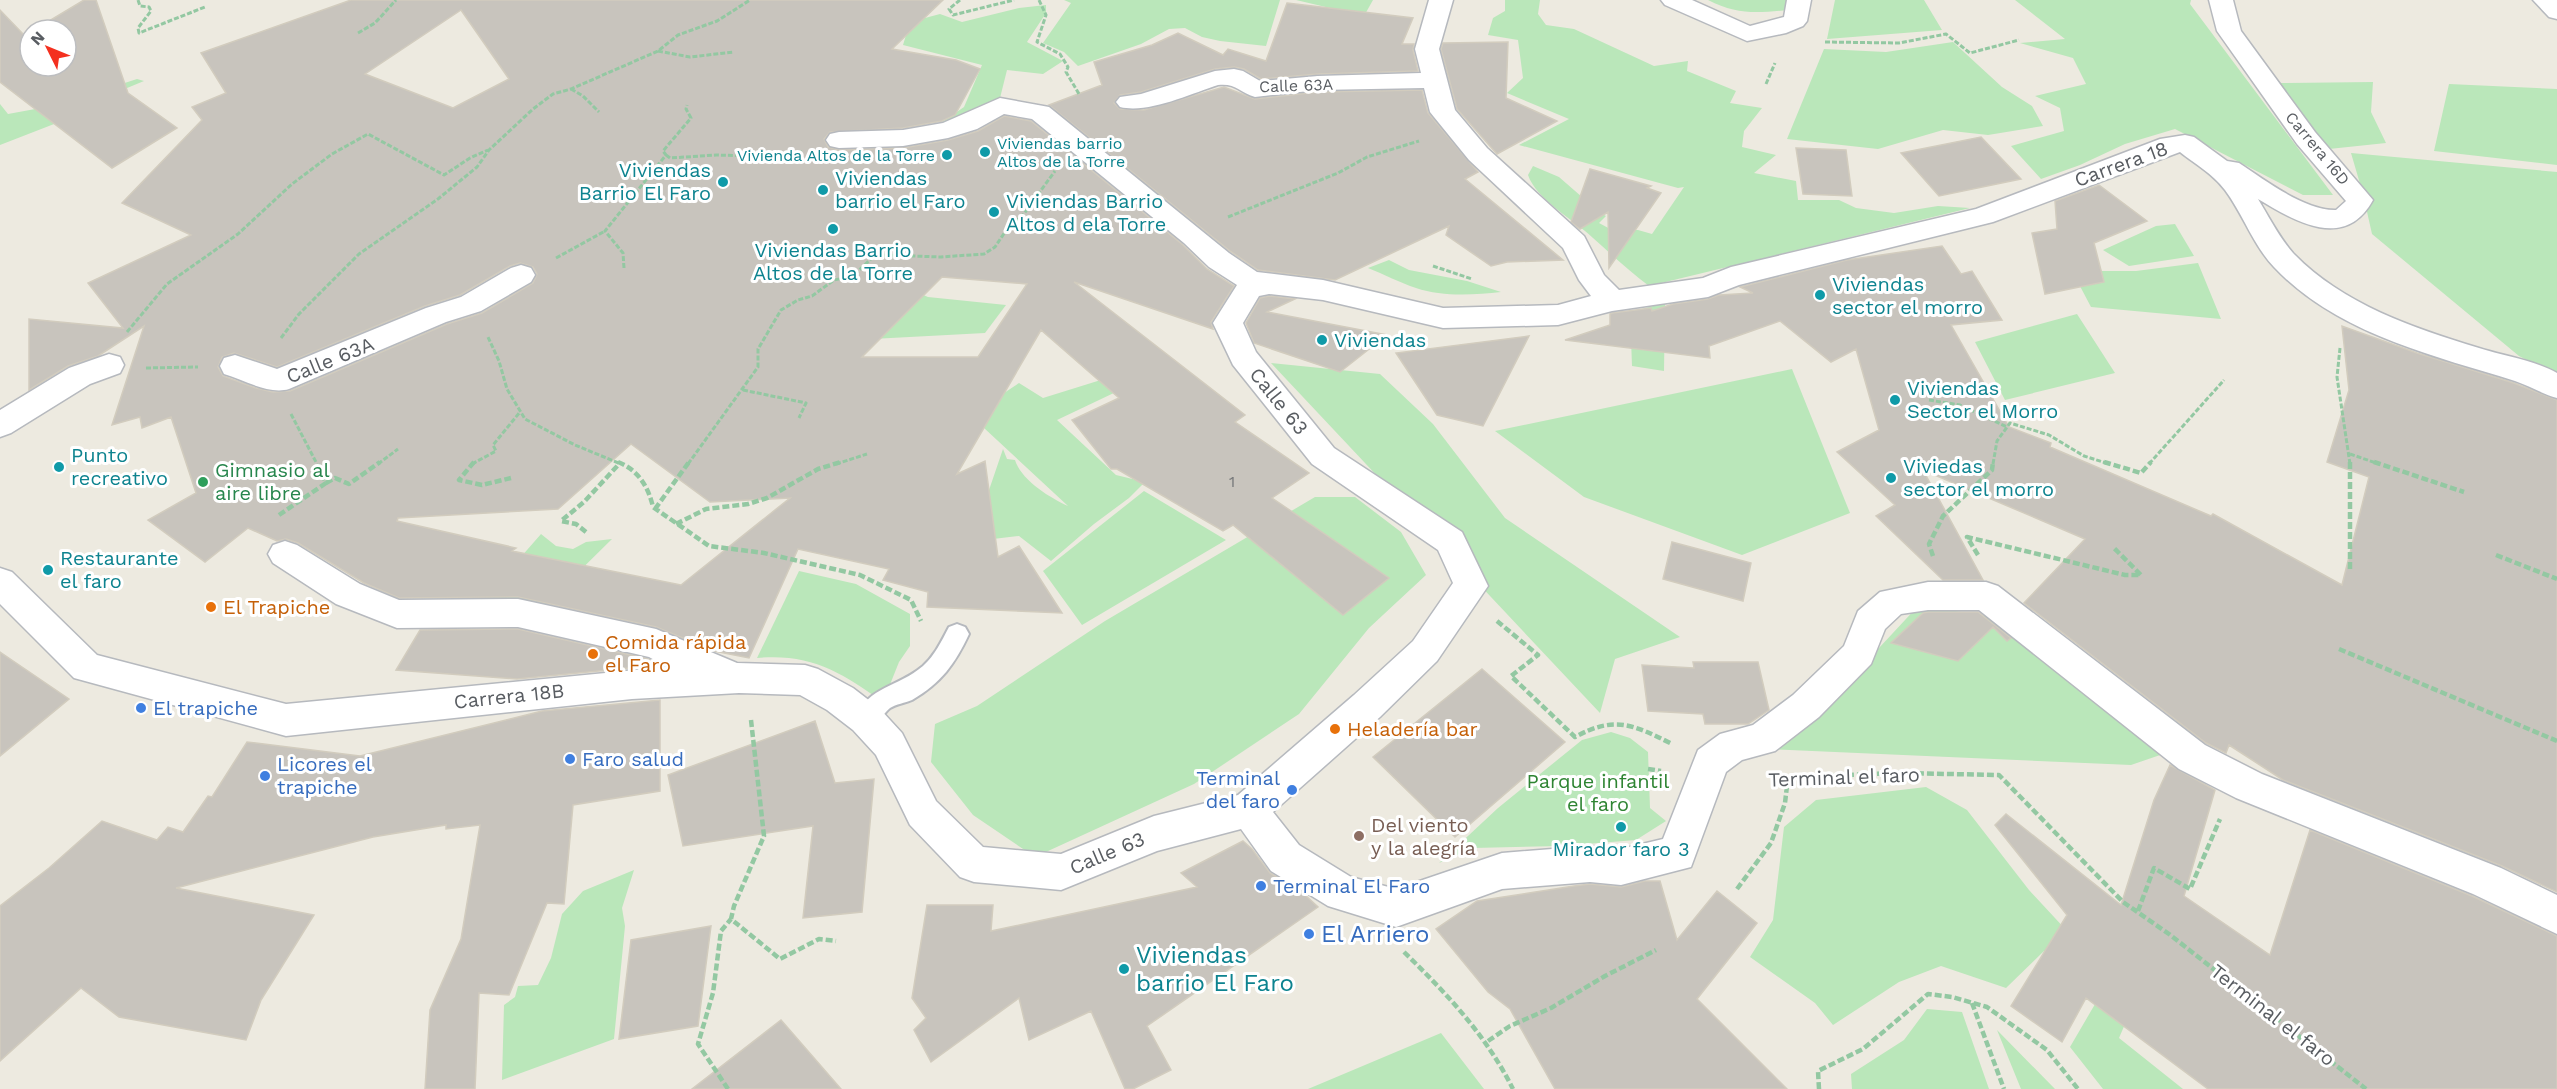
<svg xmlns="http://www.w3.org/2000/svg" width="2557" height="1089" font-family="'Work Sans',sans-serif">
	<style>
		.green { fill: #bae7ba }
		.building { fill: #c8c4bd; stroke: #d2ccbe; stroke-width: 1.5; fill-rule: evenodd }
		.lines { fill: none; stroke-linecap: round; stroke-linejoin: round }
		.service-casing { stroke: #b6b9be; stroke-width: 4 }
		.minor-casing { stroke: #b6b9be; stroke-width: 3 }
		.path-far1 { stroke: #93c8a2; stroke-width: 3; stroke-dasharray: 5 2; stroke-linecap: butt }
		.path { stroke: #93c8a2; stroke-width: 4.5; stroke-dasharray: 7 3; stroke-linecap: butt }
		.service { fill: #fff; fill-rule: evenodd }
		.minor { fill: #fff; fill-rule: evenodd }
		.culture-dot { fill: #0f9aa8; stroke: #fff; stroke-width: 2 }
		.leisure-dot { fill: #2e9e5b; stroke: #fff; stroke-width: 2 }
		.food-dot { fill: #e8710a; stroke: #fff; stroke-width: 2 }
		.shop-dot { fill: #3f7fe0; stroke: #fff; stroke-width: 2 }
		.education-dot { fill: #8d6e63; stroke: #fff; stroke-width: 2 }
		.labels { text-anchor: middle; stroke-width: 6; stroke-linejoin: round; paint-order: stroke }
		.far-street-label { font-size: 16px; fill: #595d62; stroke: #fff }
		.far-culture-label { font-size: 16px; fill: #0d838f; stroke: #fff; text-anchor: start }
		.number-label { font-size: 16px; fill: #757779 }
		.street-label { font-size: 20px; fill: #595d62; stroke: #fff }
		.culture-label { font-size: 20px; fill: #0d838f; stroke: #fff; text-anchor: start }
		.leisure-label { font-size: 20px; fill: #27864d; stroke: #fff; text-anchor: start }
		.food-label { font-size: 20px; fill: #c56008; stroke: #fff; text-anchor: start }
		.shop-label { font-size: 20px; fill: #366cbe; stroke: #fff; text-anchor: start }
		.park-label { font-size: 20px; fill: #2e8432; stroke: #fff }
		.education-label { font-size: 20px; fill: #785e54; stroke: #fff; text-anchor: start }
		.near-shop-label { font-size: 24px; fill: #366cbe; stroke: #fff; text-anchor: start }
		.near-culture-label { font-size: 24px; fill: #0d838f; stroke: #fff; text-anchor: start }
	</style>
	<rect width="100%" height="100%" fill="#edeae0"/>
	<path class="green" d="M1064 0H1280L1266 46 1220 41 1202 37 1185 28 1169 29 1141 44 1078 66 1064 52 1043 43 1071 3Z
		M1296 0H1373L1364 16Z
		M1505 0H1540L1538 14 1546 25 1574 29 1654 66 1688 61 1687 71 1736 91 1730 103 1762 108 1744 131 1742 147 1776 155 1754 173 1796 181 1798 200H1839L1856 208 1894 213 1938 206 1970 208 1649 286C1629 271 1612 255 1593 238 1574 220 1536 199 1528 175L1533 166 1559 177 1582 197 1579 201 1606 216 1599 223 1612 230H1638L1652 234 1684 187 1678 188 1519 145 1569 119 1507 93 1523 78 1518 40 1488 35 1493 18 1505 11Z
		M1708 0H1788L1789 10C1757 13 1737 15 1708 0Z
		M1835 0H1924L1942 30 1827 39Z
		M2015 0H2191L2190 4 2333 195H2303L2175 129 2125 144 2080 165 2041 179 2011 146 2064 131 2060 108 2035 96 2086 84 2073 58 2020 43 2065 39Z
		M1046 5V13L1027 42 1063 61 1043 74 1007 70 998 106 935 127 964 107 982 65 903 45 910 22 940 14 962 22 1019 8Z
		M1953 42 2002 87 2032 106 2043 126 1988 135 1943 130 1878 149 1787 139 1824 49 1886 52Z
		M137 79 144 81 115 93 85 112 0 145V104L8 114 57 105Z
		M2373 82 2371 112 2386 143 2329 149 2279 83Z
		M2449 84 2557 89V165L2434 151Z
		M2351 153 2557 172V376L2519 356 2372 234 2363 194Z
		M2175 224 2194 256 2129 266 2103 250 2156 226Z
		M1389 260 1409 270 1467 281 1501 292C1474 295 1442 297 1416 288 1400 283 1384 274 1368 268Z
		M2198 263 2221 319 2091 307 2072 271H2136Z
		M884 278 928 297 1006 305 985 333 872 339Z
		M1665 303 1664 371 1632 366 1630 312Z
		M2077 314 2115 373 2005 400 1975 342Z
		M1271 363 1380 374 1433 424 1505 518 1680 637 1615 659 1600 713Z
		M1792 369 1850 513 1742 555 1584 497 1495 431Z
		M1104 379 1118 391 1057 420 1116 475 1145 482 1129 498 1094 524 1051 561 1019 536 993 539 988 493 1003 449 1007 459 1015 460C1021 480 1050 498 1068 506L984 428 976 395H1001L1019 383 1043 398Z
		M1144 491 1226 540 1082 625 1043 571Z
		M1315 497H1355L1401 532 1426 575 1369 628 1299 714 1194 784 1035 857 973 815 931 762 935 724 977 706 1105 621Z
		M541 534 556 546 573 549 586 542 612 539 541 609 479 605Z
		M799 571 856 584 910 614V646L899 662 883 702C841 672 810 653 757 658Z
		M1919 605 1986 616 2166 753 2131 765 1765 749 1838 692Z
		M1611 732 1630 738 1648 752 1650 808 1666 821 1636 840 1561 846 1473 848 1439 863 1498 808 1582 740Z
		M1926 787 1967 810 2029 890 2093 959 2141 987 2119 1038 2183 1089H2103L2070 1047 2098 999 2044 951 2006 988 1941 966 1899 982 1833 1025 1815 1003 1750 957 1773 920 1784 827 1816 800Z
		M634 870 622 908 625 926 614 1039 502 1080 504 1005 515 997 518 986 538 985 551 958 562 914 583 891Z
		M1927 1009 1962 1012 1989 1089H1852L1851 1074 1904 1040Z
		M1997 1030 2055 1089H2021Z
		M1441 1033 1484 1089H1308Z"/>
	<path class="building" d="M84 0H96L128 93 177 128 112 168 0 82V10L25 36 30 32V66H66V30H34Z
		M351 0H943L892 49 956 60 980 69 955 115 942 121 903 128 830 132 824 139 828 147 839 150 903 148 948 140 978 131 1004 116 1031 121 1183 245 1207 269 1234 286 1211 322 1213 329 1074 282 1245 415 1235 422 1309 473 1272 498 1389 578 1343 615 1233 525 1223 531 1117 469H1111L1072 420 1119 398 1041 330 957 474 985 461 998 557 1019 546 1062 613 927 607 928 592 883 580 889 569 798 549 749 658 714 651 656 627 518 597 399 598 364 583 298 543 286 539 277 541 248 528 205 562 148 520 196 493 171 417 142 428 140 417 112 425 144 326 98 356 68 366 29 390V319L123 328 88 283 191 235 122 203 202 120 192 107 226 93 201 53ZM461 10 509 79 453 108 365 74ZM520 263 533 267 537 274 533 283 482 313 447 324 290 391 273 392 256 388 223 376 218 367 222 357 234 353 277 367 425 306 460 295 510 266ZM942 277 1027 284 978 357H862ZM631 444 710 502 790 498 681 585 512 551 516 548 397 521 398 518 558 509Z
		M1287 3 1413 18 1402 44H1414L1413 50 1418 71 1318 74 1261 79 1244 69 1234 67 1215 69 1141 92 1120 95 1114 103 1120 109 1144 110 1224 87 1255 99 1318 92 1422 90 1428 113 1478 172 1465 179 1563 260 1507 262 1491 266 1446 235 1449 226 1335 280 1258 270 1230 251 1049 105 1102 85 1094 62 1152 45 1178 33 1223 55 1228 49 1266 61Z
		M1508 42 1506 98 1557 121 1497 154 1457 109 1441 49 1443 43Z
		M1981 137 2021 179 1939 196 1901 153Z
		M1796 148 1846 150 1852 196 1803 194Z
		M1590 169 1651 186 1647 188 1661 193 1609 268 1608 212 1580 229 1571 222Z
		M2099 185 2147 221 2094 243 2104 282 2045 294 2032 233 2057 229 2055 201Z
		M1942 246 1961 274 1972 271 2002 320 1951 325 2009 427 2051 443 2050 447 2211 516 2213 514 2342 585 2369 477 2327 462 2349 390 2342 326 2417 353 2514 383 2557 400V892L2502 866 2283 780 2229 745 2226 753 2206 743 2024 603 2085 539 1923 470 1983 580H1943L1876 516 1895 505 1837 452 1879 430 1856 349 1831 362 1780 321 1709 346 1710 358 1565 340 1610 325V314L1612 313 1651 308 1652 311 1673 304 1708 299 1719 295 1753 293 1740 287 1847 260Z
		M1269 296 1295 299 1267 312 1387 335 1340 372 1254 343 1246 323 1260 298Z
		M1529 336 1483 426 1437 415 1396 353Z
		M1672 542 1751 563 1743 601 1663 579Z
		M1928 612H1978L2011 638 2007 641 1993 627 1958 661 1891 643 1923 613Z
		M518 629 648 659 660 665 517 679 396 670 420 630Z
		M0 652 69 699 0 756Z
		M1693 662H1758L1769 710 1748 724H1705L1703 714 1648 711 1642 665 1694 668Z
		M1482 669 1565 742 1455 837 1373 757Z
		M660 700V791L573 805 564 904 547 903 509 995 479 993 475 1089H425L430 1010 461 939 480 825 446 829V825L373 837 176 888 314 915 261 1000 246 1040 119 1017 81 988 0 1061V906L49 868 102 821 157 840 168 827 183 832 208 796 212 797 247 742 360 756 542 711Z
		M815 721 835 783 874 779 862 912 803 918 813 826 683 846 668 775Z
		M2170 765 2215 790 2184 896 2270 955 2310 830 2472 896 2557 936V1089H2208L2086 998 2062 1042 2011 1006 2067 915 1995 825 2006 814 2121 905 2154 800Z
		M1243 841 1252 849 1270 873 1303 893 1318 907 1147 1026 1171 1070 1133 1089H1125L1091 1011 1029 1040 1019 998 931 1062 914 1030 926 1018 912 998 927 905H993L991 931 1197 887 1181 873Z
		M1645 881H1660L1677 940 1717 891 1757 923 1697 999 1787 1089H1555L1510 1009 1488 992 1436 929 1477 901 1574 886 1590 884 1621 887Z
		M711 926 698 1026 619 1039 631 940Z
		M781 1020 841 1089H692Z"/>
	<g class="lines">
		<defs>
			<path id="service" d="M957 624 965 627 969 634C955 664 941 683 912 700 905 703 896 704 890 708 877 719 878 734 857 727L854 719C870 685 897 688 923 666 935 655 941 642 949 627Z"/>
			<path id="minor" d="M1429 0H1453L1439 49 1455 110 1487 148 1584 236 1604 275 1619 290 1703 278 1731 267 1976 209 2160 139 2185 135 2194 137 2227 161 2239 163C2265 180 2305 211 2336 210L2346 201 2297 144 2217 31 2209 0H2233L2241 31 2315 132 2373 200C2345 251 2296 222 2258 199 2269 217 2279 237 2293 253 2342 304 2413 328 2479 348 2504 356 2534 360 2557 373V398C2542 394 2530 386 2515 381 2431 355 2336 333 2274 267 2253 245 2243 214 2225 190 2213 174 2195 164 2180 152L1993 222 1739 285 1708 297 1612 311 1558 325 1443 328 1323 300 1269 294 1259 296 1243 323 1256 352 1334 448 1462 532 1488 586 1437 661 1380 717 1273 812 1299 845 1351 877 1396 889 1502 853 1590 846 1621 849 1663 839 1698 750 1720 734 1753 725 1793 695 1844 646 1858 611 1880 592 1928 582H1986L1998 586 2205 745 2262 774 2501 868 2557 895V934L2473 894 2236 798 2179 769 1979 610H1928L1901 614 1885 629 1871 664 1819 717 1775 751 1742 760 1726 772 1691 867 1621 885 1590 882 1502 889 1396 927 1328 906 1271 871 1241 829 1157 851 1061 890 974 882 960 877 910 825 876 755 853 730 827 710 800 695 739 693 632 699 286 736 74 678 0 604V568L12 572 97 655 286 704 667 667 649 657 518 627 397 628 336 604 273 563 268 554 273 545 285 541 297 545 360 584 399 600 518 599 656 629 737 663 805 665 818 669 853 688 879 708 902 733 936 801 983 847 1061 854 1154 816 1238 795 1354 695 1413 641 1453 583 1438 550 1312 464 1233 365 1213 323 1237 285 1209 267 1184 243 1032 119 1004 114 977 129 948 138 903 146 839 148 830 146 826 140 830 134 839 132 903 130 943 123 1000 98 1049 107 1229 253 1257 272 1323 280 1443 308 1558 305 1591 296 1579 280 1563 248 1469 160 1434 117 1430 112 1424 88 1318 90 1255 97C1239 92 1236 83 1218 85 1190 94 1148 114 1120 107L1116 102 1120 97 1141 94 1215 71 1234 69 1243 71 1260 81 1318 76 1421 73 1415 49Z
				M1661 0H1692L1750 26 1784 17 1787 0H1811L1807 21 1803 26 1786 33 1747 41 1665 5Z
				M2533 0H2557V19L2549 17Z
				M521 265 531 268 535 275 531 282 481 311 446 322 289 389C269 395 244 380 224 374L220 366 224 358 235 355 277 369 426 308 461 297 511 268Z
				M109 354 120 357 124 365 120 373 90 384 11 433 0 437V410L69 368Z"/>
		</defs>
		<use href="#service" class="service-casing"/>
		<use href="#minor" class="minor-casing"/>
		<path class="path-far1" d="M138 0 140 6 149 7 151 11 138 28 139 33 205 7
			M960 0 949 9 953 15 1014 0
			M1039 0 1046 15 1037 42 1060 54 1068 67 1066 72 1079 94
			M358 33 375 23 396 0
			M1825 42 1899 43 1946 34 1970 53 2019 40
			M658 51 690 57 734 52
			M1766 84 1775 63
			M571 89 583 96 599 112
			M666 155 670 158 716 155 785 157 804 151
			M1228 217 1338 173 1367 157 1419 141
			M556 258 605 231
			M1433 266 1472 279
			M624 268 623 253 605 231 666 155 663 151 691 118 686 109 687 105
			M127 332 167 284 238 234 292 184 332 154 368 134 444 175 470 158 488 150
			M488 337 499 361 507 389 525 419 575 445 621 464
			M281 338 299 314 359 254 438 199 477 167 489 150 533 109 553 94 571 89 658 51 678 35 717 21 750 0
			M2340 348 2337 377 2350 464
			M146 368 198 367
			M743 390 806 403 799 418
			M1929 400 1960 405 2007 427
			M291 414 317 464
			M2350 454 2379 464
			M378 464 398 449
			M472 464 496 451 493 445 520 412
			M688 464 758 367V349L781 310 798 300 812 296 834 280 853 276 873 257 885 255 941 257 984 254 995 247 1007 229 1023 215 1055 171
			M836 464 867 454
			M1993 464 1997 441 2010 423 2049 435 2084 456 2109 464
			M2149 464 2224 380"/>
		<path class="path" d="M474 462 459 480 482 485 511 478
			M618 462C638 470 648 486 653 507L709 546 764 553 860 575 911 600 921 621
			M2104 462 2141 473 2151 462
			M2350 462V571
			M2374 462 2464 492
			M326 483 335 478 349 484 380 462
			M655 509 689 462
			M279 515 326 483 317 462
			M676 524 706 509 748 504 767 498 818 469 841 462
			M586 532 576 524 561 521 584 502 620 463
			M1978 555 1967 537 2125 575H2141L2113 547
			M2496 555 2557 579
			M1933 556 1929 544 1943 516 1992 470 1993 462
			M1497 621 1538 655 1511 676 1575 737C1615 715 1634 725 1672 744
			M2339 649 2557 741
			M751 720 764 836 734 906 731 919 780 959 819 939 836 941
			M1648 769 1661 771
			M1787 777 1900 773 1999 775 2123 902 2169 934 2366 1089
			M1737 889 1771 843 1785 803 1788 777
			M2138 911 2154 868 2190 889 2220 819
			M1404 952C1447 994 1486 1035 1513 1089
			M1972 1003 2004 1089
			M1488 1041 1510 1026 1551 1008 1605 976 1656 950
			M728 1089 698 1044 713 993 721 931 731 919
			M1819 1089 1818 1071 1863 1049 1928 994 1952 997 1987 1007 2047 1050 2078 1089"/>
		<use href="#service" class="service"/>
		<use href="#minor" class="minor"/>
	</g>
	<g class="culture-dot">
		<circle cx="985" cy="152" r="6"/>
		<circle cx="947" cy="155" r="6"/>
		<circle cx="723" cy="182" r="6"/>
		<circle cx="823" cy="190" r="6"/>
		<circle cx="994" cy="212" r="6"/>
		<circle cx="833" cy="229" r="6"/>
		<circle cx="1820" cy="295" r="6"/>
		<circle cx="1322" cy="340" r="6"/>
		<circle cx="1895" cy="400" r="6"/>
		<circle cx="59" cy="467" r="6"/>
		<circle cx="1891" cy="478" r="6"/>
		<circle cx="48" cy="570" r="6"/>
		<circle cx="1621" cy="827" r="6"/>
		<circle cx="1124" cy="969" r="6"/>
	</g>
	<circle class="leisure-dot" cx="203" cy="482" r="6"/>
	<g class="food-dot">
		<circle cx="211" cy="607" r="6"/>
		<circle cx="593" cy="654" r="6"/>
		<circle cx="1335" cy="729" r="6"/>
	</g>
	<g class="shop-dot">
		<circle cx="141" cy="708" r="6"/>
		<circle cx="570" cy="759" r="6"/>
		<circle cx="265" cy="776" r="6"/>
		<circle cx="1292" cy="790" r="6"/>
		<circle cx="1261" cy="886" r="6"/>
		<circle cx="1309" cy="934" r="6"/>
	</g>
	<circle class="education-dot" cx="1359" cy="836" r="6"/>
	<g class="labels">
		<g class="far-street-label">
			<text transform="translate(1296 85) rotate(-2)" y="6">Calle 63A</text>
			<text transform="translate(2318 148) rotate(50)" y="6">Carrera 16D</text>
		</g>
		<g class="far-culture-label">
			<text x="997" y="149">Viviendas barrio<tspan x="997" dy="18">Altos de la Torre</tspan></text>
			<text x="935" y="161" text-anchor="end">Vivienda Altos de la Torre</text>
		</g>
		<g class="number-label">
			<text x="1232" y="487">1</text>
		</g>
		<g class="street-label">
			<text transform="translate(2121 164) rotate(-20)" y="7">Carrera 18</text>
			<text transform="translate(330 360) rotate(-22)" y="7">Calle 63A</text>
			<text transform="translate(1279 401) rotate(51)" y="7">Calle 63</text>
			<text transform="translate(509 696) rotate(-6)" y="7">Carrera 18B</text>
			<text transform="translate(1844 777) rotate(-2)" y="7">Terminal el faro</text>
			<text transform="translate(1107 853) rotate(-23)" y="7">Calle 63</text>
			<text transform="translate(2273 1015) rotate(38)" y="7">Terminal el faro</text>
		</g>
		<g class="culture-label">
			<text x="711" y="177" text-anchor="end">Viviendas<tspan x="711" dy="23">Barrio El Faro</tspan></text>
			<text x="835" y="185">Viviendas<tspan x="835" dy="23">barrio el Faro</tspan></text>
			<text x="1006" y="208">Viviendas Barrio<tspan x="1006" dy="23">Altos d ela Torre</tspan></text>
			<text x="833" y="257" text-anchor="middle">Viviendas Barrio<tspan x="833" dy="23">Altos de la Torre</tspan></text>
			<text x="1832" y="291">Viviendas<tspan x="1832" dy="23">sector el morro</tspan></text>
			<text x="1334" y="347">Viviendas</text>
			<text x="1907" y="395">Viviendas<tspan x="1907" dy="23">Sector el Morro</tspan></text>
			<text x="71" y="462">Punto<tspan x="71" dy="23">recreativo</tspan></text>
			<text x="1903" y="473">Viviedas<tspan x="1903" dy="23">sector el morro</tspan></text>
			<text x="60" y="565">Restaurante<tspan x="60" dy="23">el faro</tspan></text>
			<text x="1621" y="856" text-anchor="middle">Mirador faro 3</text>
		</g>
		<g class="leisure-label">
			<text x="215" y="477">Gimnasio al<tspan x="215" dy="23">aire libre</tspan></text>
		</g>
		<g class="food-label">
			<text x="223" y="614">El Trapiche</text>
			<text x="605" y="649">Comida rápida<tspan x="605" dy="23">el Faro</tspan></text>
			<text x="1347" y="736">Heladería bar</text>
		</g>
		<g class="shop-label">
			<text x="153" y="715">El trapiche</text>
			<text x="582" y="766">Faro salud</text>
			<text x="277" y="771">Licores el<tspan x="277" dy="23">trapiche</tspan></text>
			<text x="1280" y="785" text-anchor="end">Terminal<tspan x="1280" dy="23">del faro</tspan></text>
			<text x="1273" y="893">Terminal El Faro</text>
		</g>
		<g class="park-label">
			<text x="1598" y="788">Parque infantil<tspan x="1598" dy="23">el faro</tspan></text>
		</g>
		<g class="education-label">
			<text x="1371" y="832">Del viento<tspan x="1371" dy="23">y la alegría</tspan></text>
		</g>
		<g class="near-shop-label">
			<text x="1321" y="942">El Arriero</text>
		</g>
		<g class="near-culture-label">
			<text x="1136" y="963">Viviendas<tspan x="1136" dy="28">barrio El Faro</tspan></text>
		</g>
	</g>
	<g transform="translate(48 48) rotate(313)"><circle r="28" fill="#ffffff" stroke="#bdbec0" stroke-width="1.5"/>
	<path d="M0-4.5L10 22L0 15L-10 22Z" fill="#f4301f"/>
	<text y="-9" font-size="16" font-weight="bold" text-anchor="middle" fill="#595d62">N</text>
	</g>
</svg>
